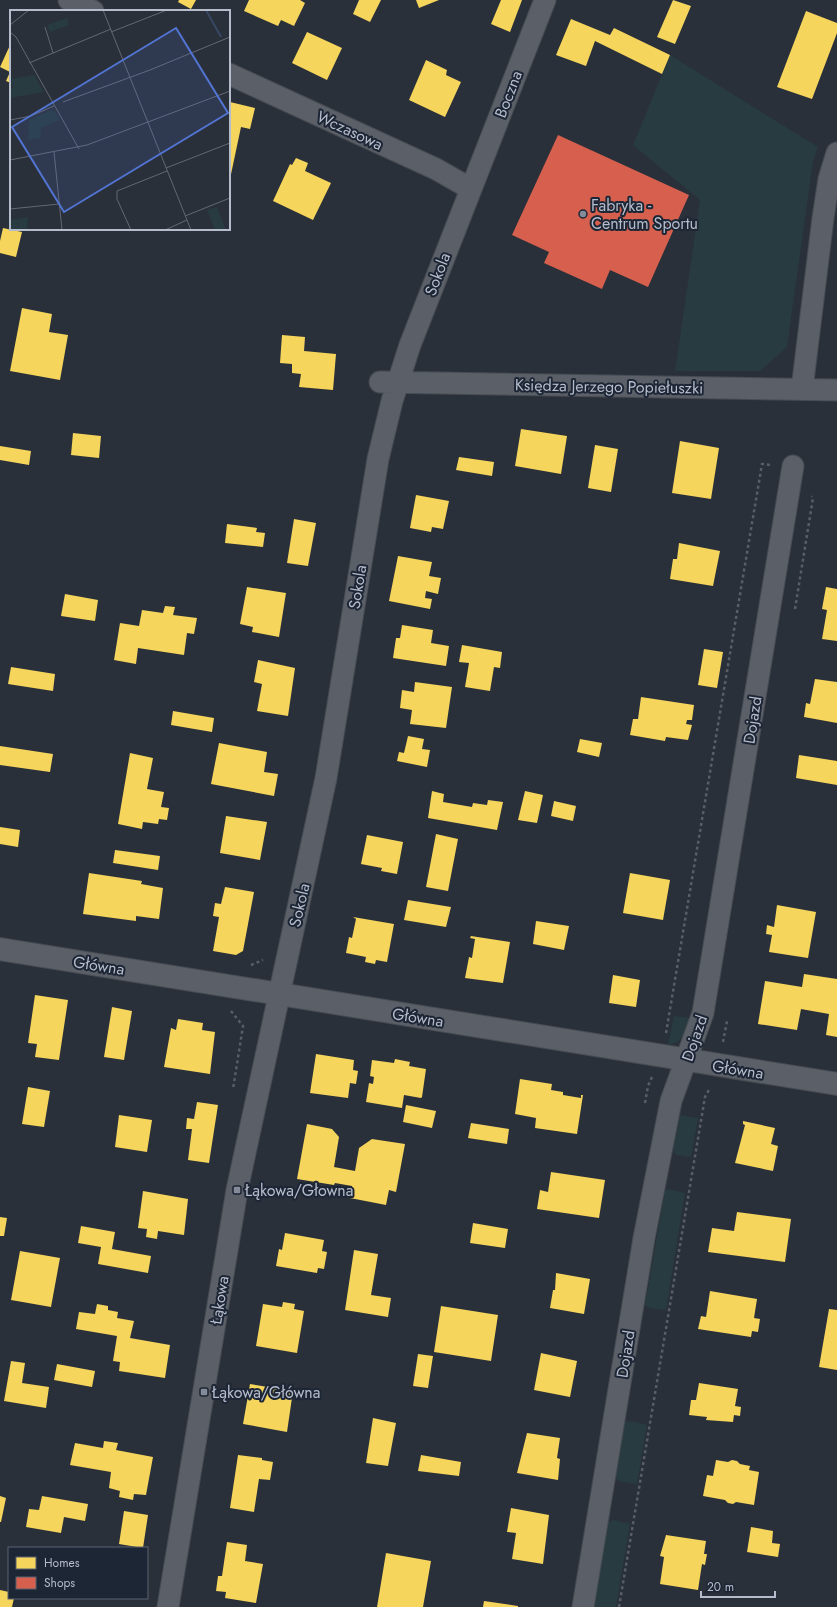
<svg xmlns="http://www.w3.org/2000/svg" width="837" height="1607" font-family="Jost,sans-serif">
	<style>
		.green { fill: #273b40 }
		.homes { fill: #f6d55c }
		.shops { fill: #d6604d }
		.lines { fill: none; stroke-linecap: round; stroke-linejoin: round }
		.minor-casing { stroke: #474b52; stroke-width: 23 }
		.tertiary-casing { stroke: #474b52; stroke-width: 24 }
		.path { stroke: #585e65; stroke-width: 2.5; stroke-dasharray: 3 3; stroke-linecap: butt }
		.minor { stroke: #5b5f67; stroke-width: 21 }
		.tertiary { stroke: #5b5f67; stroke-width: 22 }
		.poi-dot { fill: #848b98; stroke: #1d2635; stroke-width: 1.5 }
		.labels { text-anchor: middle; stroke-width: 4; stroke-linejoin: round; paint-order: stroke }
		.street-label { font-size: 16px; fill: #b5bccb; stroke: #1d2635 }
		.poi-label { font-size: 16px; fill: #b5bccb; stroke: #1d2635; text-anchor: start }
		.inset-river { fill: none; stroke: #374764; stroke-width: 2 }
		.inset-road { fill: none; stroke: #626874; stroke-width: 1 }
		.view { fill: #5274d3; fill-opacity: 0.15; stroke: #5274d3; stroke-width: 2 }
		.inset-edge { fill: none; stroke: #b5bccb; stroke-width: 2 }
	</style>
	<rect width="100%" height="100%" fill="#2a303a"/>
	<path class="green" d="M670 55 818 147 813 161 787 347 760 371H675L700 200 633 145Z
		M674 1016 691 1018C686 1033 685 1041 668 1045Z
		M680 1115 698 1118 691 1157 677 1155 673 1151Z
		M668 1189 685 1193 666 1310 649 1308 645 1305 665 1191Z
		M630 1421 647 1425 637 1484 619 1481 615 1477 625 1422Z
		M614 1520 630 1524 616 1607H594L608 1522Z"/>
	<path class="homes" d="M179 0H196L191 9 178 2Z
		M249 0H300L305 3 294 26 281 20 278 26 244 11Z
		M359 0H381L370 22 353 14Z
		M416 0H439L419 8Z
		M501 0H522L510 32 491 24Z
		M673 0 691 6 675 44 657 37Z
		M806 11 837 23V33L812 99 777 87Z
		M571 19 610 35 614 28 670 55 662 74 595 41 586 66 556 55Z
		M307 32 342 48 327 80 292 63Z
		M11 43V83L6 81 10 72 0 67Z
		M426 60 447 70 446 75 461 82 445 117 409 100Z
		M230 102 255 108 250 129 241 127 230 179Z
		M296 158 308 163 305 171 331 183 313 220 273 201 290 164 292 165Z
		M3 228 22 232 16 257 0 253V241Z
		M22 308 52 314 49 332 68 335 60 380 10 371Z
		M282 335 305 337 304 351 336 354 333 390 299 387 301 374 292 373V364L280 363Z
		M521 429 567 436 561 474 515 466Z
		M73 433 101 436 99 458 71 455Z
		M680 441 719 448 711 499 672 493Z
		M595 445 618 449 611 492 588 488Z
		M0 446 31 451 29 465 0 460Z
		M459 457 494 462 492 476 456 470Z
		M416 495 449 501 443 529 432 527 431 532 410 528Z
		M294 519 316 523 308 566 287 563Z
		M227 524 257 528 256 532 265 533 263 547 225 543Z
		M679 543 720 551 713 586 670 579 673 559H677Z
		M398 556 432 562 429 576 441 578 438 594 426 591 425 598 432 599 430 609 389 601Z
		M247 587 286 593 279 637 252 632 253 627 240 624Z
		M826 587 837 589V641L822 639 827 610 822 609Z
		M65 594 98 600 95 621 61 616Z
		M165 606 175 607 173 615 197 618 194 634 187 633 184 655 138 648 136 664 114 660 120 623 139 626 142 610 163 613Z
		M402 625 433 630 431 643 449 646 446 666 393 658 396 638H400Z
		M462 645 502 652 500 668 494 667 490 691 465 687 469 663 459 662Z
		M704 649 723 652 717 688 698 685Z
		M258 660 295 668 288 716 257 711 262 684 254 682Z
		M11 667 55 674 53 691 8 684Z
		M815 679 837 682V723L804 717 806 703 810 704Z
		M415 682 452 687 446 728 410 724 412 710 400 708 402 690 414 692Z
		M641 697 694 705 692 720H687L686 724 692 725 688 740 666 737 665 741 630 735 633 719H638Z
		M173 711 214 718 212 732 171 725Z
		M408 736 424 739 422 749 430 750 427 767 397 761 399 752 404 753Z
		M580 739 602 743 599 757 577 752Z
		M219 743 267 752 264 772 278 774 274 796 211 784Z
		M0 746 53 754 50 772 0 765Z
		M130 753 153 758 147 789 164 792 161 807 169 808 167 820 159 819 158 824 143 822 142 829 118 824Z
		M799 755 837 761V785L796 778Z
		M432 791 444 794 443 802 472 807 473 803 487 805 488 800 503 802 497 830 428 818Z
		M525 791 543 795 537 823 518 820Z
		M554 801 576 806 573 821 551 816Z
		M226 816 267 822 260 860 220 853Z
		M0 827 20 830 18 847 0 844Z
		M436 834 458 839 448 891 426 887Z
		M367 835 403 842 397 874 381 871 382 868 361 864Z
		M115 850 160 856 158 870 113 863Z
		M89 873 142 881 141 884 163 888 159 919 136 916V921L83 914Z
		M630 873 670 880 663 920 623 913Z
		M225 887 254 892 243 951 236 955 213 951 219 917 213 916 215 903 221 904Z
		M408 900 451 907 446 927 404 920Z
		M777 905 816 912 808 958 769 952 772 935 766 934 767 925 774 927Z
		M353 917 394 924 387 962 376 960 375 964 365 962 366 957 346 953 349 937 352 938 356 919Z
		M536 921 569 926 564 950 533 944Z
		M471 936 510 942 503 983 465 978 469 957 472 958 475 939 470 938Z
		M804 974 837 979V1037L826 1035 829 1014 801 1009 797 1030 758 1024 765 981 802 987Z
		M613 975 640 980 636 1007 609 1003Z
		M35 995 68 1000 59 1060 35 1057 37 1044 28 1043Z
		M112 1007 132 1011 124 1060 104 1057Z
		M178 1019 203 1023 202 1030 215 1032 210 1074 164 1067 171 1028 176 1030Z
		M316 1054 354 1060 353 1070 358 1071 356 1084 350 1083 348 1098 310 1093Z
		M395 1059 410 1062 409 1066 426 1069 422 1097 421 1098 404 1095 402 1108 366 1102 369 1083 373 1084 374 1077 370 1076 372 1060 394 1063Z
		M520 1079 552 1084 551 1090 563 1092V1095L581 1098V1095H583L577 1134 535 1128 536 1118 515 1114Z
		M28 1087 50 1091 44 1127 22 1124Z
		M197 1102 218 1105 209 1163 188 1160 192 1129H186L187 1118 194 1119Z
		M406 1105 436 1111 432 1128 403 1122Z
		M119 1115 152 1120 147 1152 115 1147Z
		M743 1121 775 1128 771 1144 778 1146 773 1171 735 1163 745 1125 743 1124Z
		M471 1123 509 1129 507 1144 468 1138Z
		M307 1124 332 1129 339 1137 334 1167 355 1171 359 1148 372 1139 405 1144 396 1192 389 1190 386 1205 350 1198 352 1186 335 1183 334 1185 297 1179Z
		M551 1172 605 1180 599 1218 537 1209 540 1190 548 1192Z
		M143 1191 188 1199 184 1235 158 1231 157 1239 146 1237 147 1229 138 1228Z
		M737 1212 791 1219 785 1262 708 1252 712 1228 734 1231Z
		M0 1217 7 1218 4 1236H0Z
		M473 1223 508 1229 505 1248 470 1243Z
		M81 1226 115 1232 112 1249 151 1256 148 1273 98 1264 101 1247 78 1243Z
		M285 1233 324 1240 322 1251 327 1252 324 1269 318 1268 317 1273 276 1266 279 1249 282 1250Z
		M354 1250 378 1254 371 1295 391 1298 388 1317 345 1310Z
		M20 1251 60 1258 51 1307 11 1300Z
		M556 1273 590 1279 584 1314 550 1308 553 1290H555Z
		M710 1291 757 1299 754 1318 760 1319 758 1332 752 1331 751 1337 698 1329 701 1316 706 1317Z
		M283 1302 295 1304 294 1309 304 1311 297 1353 256 1346 263 1304 282 1307Z
		M97 1304 108 1306V1310L118 1312 117 1318 134 1321 130 1338 170 1345 165 1378 119 1371 120 1362 113 1361 117 1336 76 1329 79 1312 95 1314Z
		M441 1306 498 1315 491 1361 434 1352Z
		M829 1309 837 1310V1370L819 1367Z
		M541 1353 577 1361 570 1397 534 1390Z
		M418 1354 433 1356 428 1388 413 1386Z
		M11 1361 25 1363 22 1383 49 1387 46 1408 4 1401Z
		M57 1364 95 1371 92 1387 54 1380Z
		M699 1383 738 1389 735 1406 741 1407 740 1416 734 1415 733 1422 706 1420 707 1417 689 1415 691 1400H696Z
		M250 1384 293 1391 287 1432 243 1424Z
		M373 1418 396 1423 388 1466 366 1463Z
		M527 1433 560 1438 557 1458 560 1459 558 1480 517 1473Z
		M104 1441 118 1443 116 1450 153 1457 146 1495 134 1494 133 1500 119 1497 120 1491 109 1488 111 1472 70 1465 75 1443 103 1448Z
		M238 1455 262 1458V1460L273 1462 270 1480 259 1479 254 1512 230 1508Z
		M421 1455 461 1462 459 1476 418 1471Z
		M716 1460 728 1462 732 1460 737 1461 740 1464 750 1466 749 1470 759 1472 754 1505 736 1502 733 1504 728 1503 725 1500 703 1496 707 1475 713 1476Z
		M0 1496 6 1498 1 1522H0Z
		M42 1496 88 1504 85 1521 64 1517 61 1533 26 1527 29 1509 39 1510Z
		M511 1508 549 1515 543 1564 512 1559 516 1533 507 1532Z
		M124 1511 148 1515 143 1548 119 1544Z
		M751 1527 773 1531 772 1543 780 1544 778 1557 747 1552Z
		M666 1535 706 1541 704 1554H707L705 1565 702 1564 698 1590 660 1584 664 1557 660 1556Z
		M227 1542 247 1545 245 1561 263 1564 256 1603 225 1598 226 1592 216 1591 218 1576H222Z
		M386 1553 431 1561 423 1607H377Z
		M0 1590 9 1592V1598H14L12 1607H0Z
		M484 1601 518 1606V1607H483Z"/>
	<path class="shops" d="M558 135 689 195 648 287 610 270 602 289 544 263 549 252 512 235Z"/>
	<g class="lines">
		<defs>
			<path id="minor" d="M69 0 93 11
				M229 74 436 169 471 189
				M380 382 837 390
				M802 389 823 218 829 179 837 153
				M168 1607 237 1190 326 778 378 459 392 401 410 345 545 0
				M583 1607 644 1238 671 1101 703 1013 793 466"/>
			<path id="tertiary" d="M0 949 837 1084"/>
		</defs>
		<use href="#minor" class="minor-casing"/>
		<use href="#tertiary" class="tertiary-casing"/>
		<path class="path" d="M795 609 813 498 812 496
			M251 965 263 960
			M231 1011 243 1026 233 1089
			M666 1033 762 464 770 465
			M723 1042 727 1021
			M645 1103 648 1086 652 1077
			M619 1607 705 1097 710 1088"/>
		<use href="#minor" class="minor"/>
		<use href="#tertiary" class="tertiary"/>
	</g>
	<g class="poi-dot">
		<circle cx="583" cy="214" r="4"/>
		<rect x="233" y="1186" width="8" height="8" rx="2"/>
		<rect x="200" y="1388" width="8" height="8" rx="2"/>
	</g>
	<g class="labels">
		<g class="street-label">
			<text transform="translate(508 94) rotate(-69)" y="6">Boczna</text>
			<text transform="translate(350 130) rotate(25)" y="6">Wczasowa</text>
			<text transform="translate(437 274) rotate(-69)" y="6">Sokola</text>
			<text transform="translate(609 386) rotate(1)" y="6">Księdza Jerzego Popiełuszki</text>
			<text transform="translate(357 587) rotate(-81)" y="6">Sokola</text>
			<text transform="translate(752 720) rotate(-81)" y="6">Dojazd</text>
			<text transform="translate(299 905) rotate(-77)" y="6">Sokola</text>
			<text transform="translate(99 965) rotate(9)" y="6">Główna</text>
			<text transform="translate(418 1017) rotate(9)" y="6">Główna</text>
			<text transform="translate(694 1038) rotate(-71)" y="6">Dojazd</text>
			<text transform="translate(738 1069) rotate(9)" y="6">Główna</text>
			<text transform="translate(219 1300) rotate(-81)" y="6">Łąkowa</text>
			<text transform="translate(625 1354) rotate(-81)" y="6">Dojazd</text>
		</g>
		<g class="poi-label">
			<text x="591" y="211">Fabryka -<tspan x="591" dy="18">Centrum Sportu</tspan></text>
			<text x="245" y="1196">Łąkowa/Głowna</text>
			<text x="212" y="1398">Łąkowa/Główna</text>
		</g>
	</g>
	<g transform="translate(10 10)">
		<rect width="220" height="220" fill="#2a303a"/>
		<path d="M57 8 59 15 40 22 37 15ZM24 65 34 82 0 88V78H3L1 69ZM41 100 45 102 50 110 31 118 30 128 18 130 19 110ZM207 197 216 220H205L197 200ZM18 207 17 220H0V210Z" fill="#273b40"/>
		<path class="inset-river" d="M196 0 211 27"/>
		<path class="inset-road" d="M93 0 181 220M0 15 19 0M35 17 43 43M0 22 6 27 69 139M101 22 157 0M19 53 101 19M53 92 140 60 220 27M0 110 21 106 44 96M44 142 52 220M0 150 77 135 220 81M156 158 220 133M0 199 49 194M175 206 220 188M121 220 107 189V181L157 161M155 220 177 210"/>
		<path class="view" d="M166 18 218 103 54 202 2 117Z"/>
		<rect width="220" height="220" class="inset-edge"/>
	</g>
	<rect x="8" y="1547" width="140" height="52" fill="#1d2635" stroke="#5a6271"/>
	<rect x="16" y="1557" width="20" height="12" fill="#f6d55c" stroke="#5a6271"/>
	<text x="44" y="1567" font-size="12" fill="#b5bccb">Homes</text>
	<rect x="16" y="1577" width="20" height="12" fill="#d6604d" stroke="#5a6271"/>
	<text x="44" y="1587" font-size="12" fill="#b5bccb">Shops</text>
	<path d="M701 1591v6h74v-6" fill="none" stroke="#b5bccb" stroke-width="2"/>
	<text x="707" y="1591" font-size="12" fill="#b5bccb" stroke="#1d2635" stroke-width="3" paint-order="stroke">20 m</text>
</svg>
